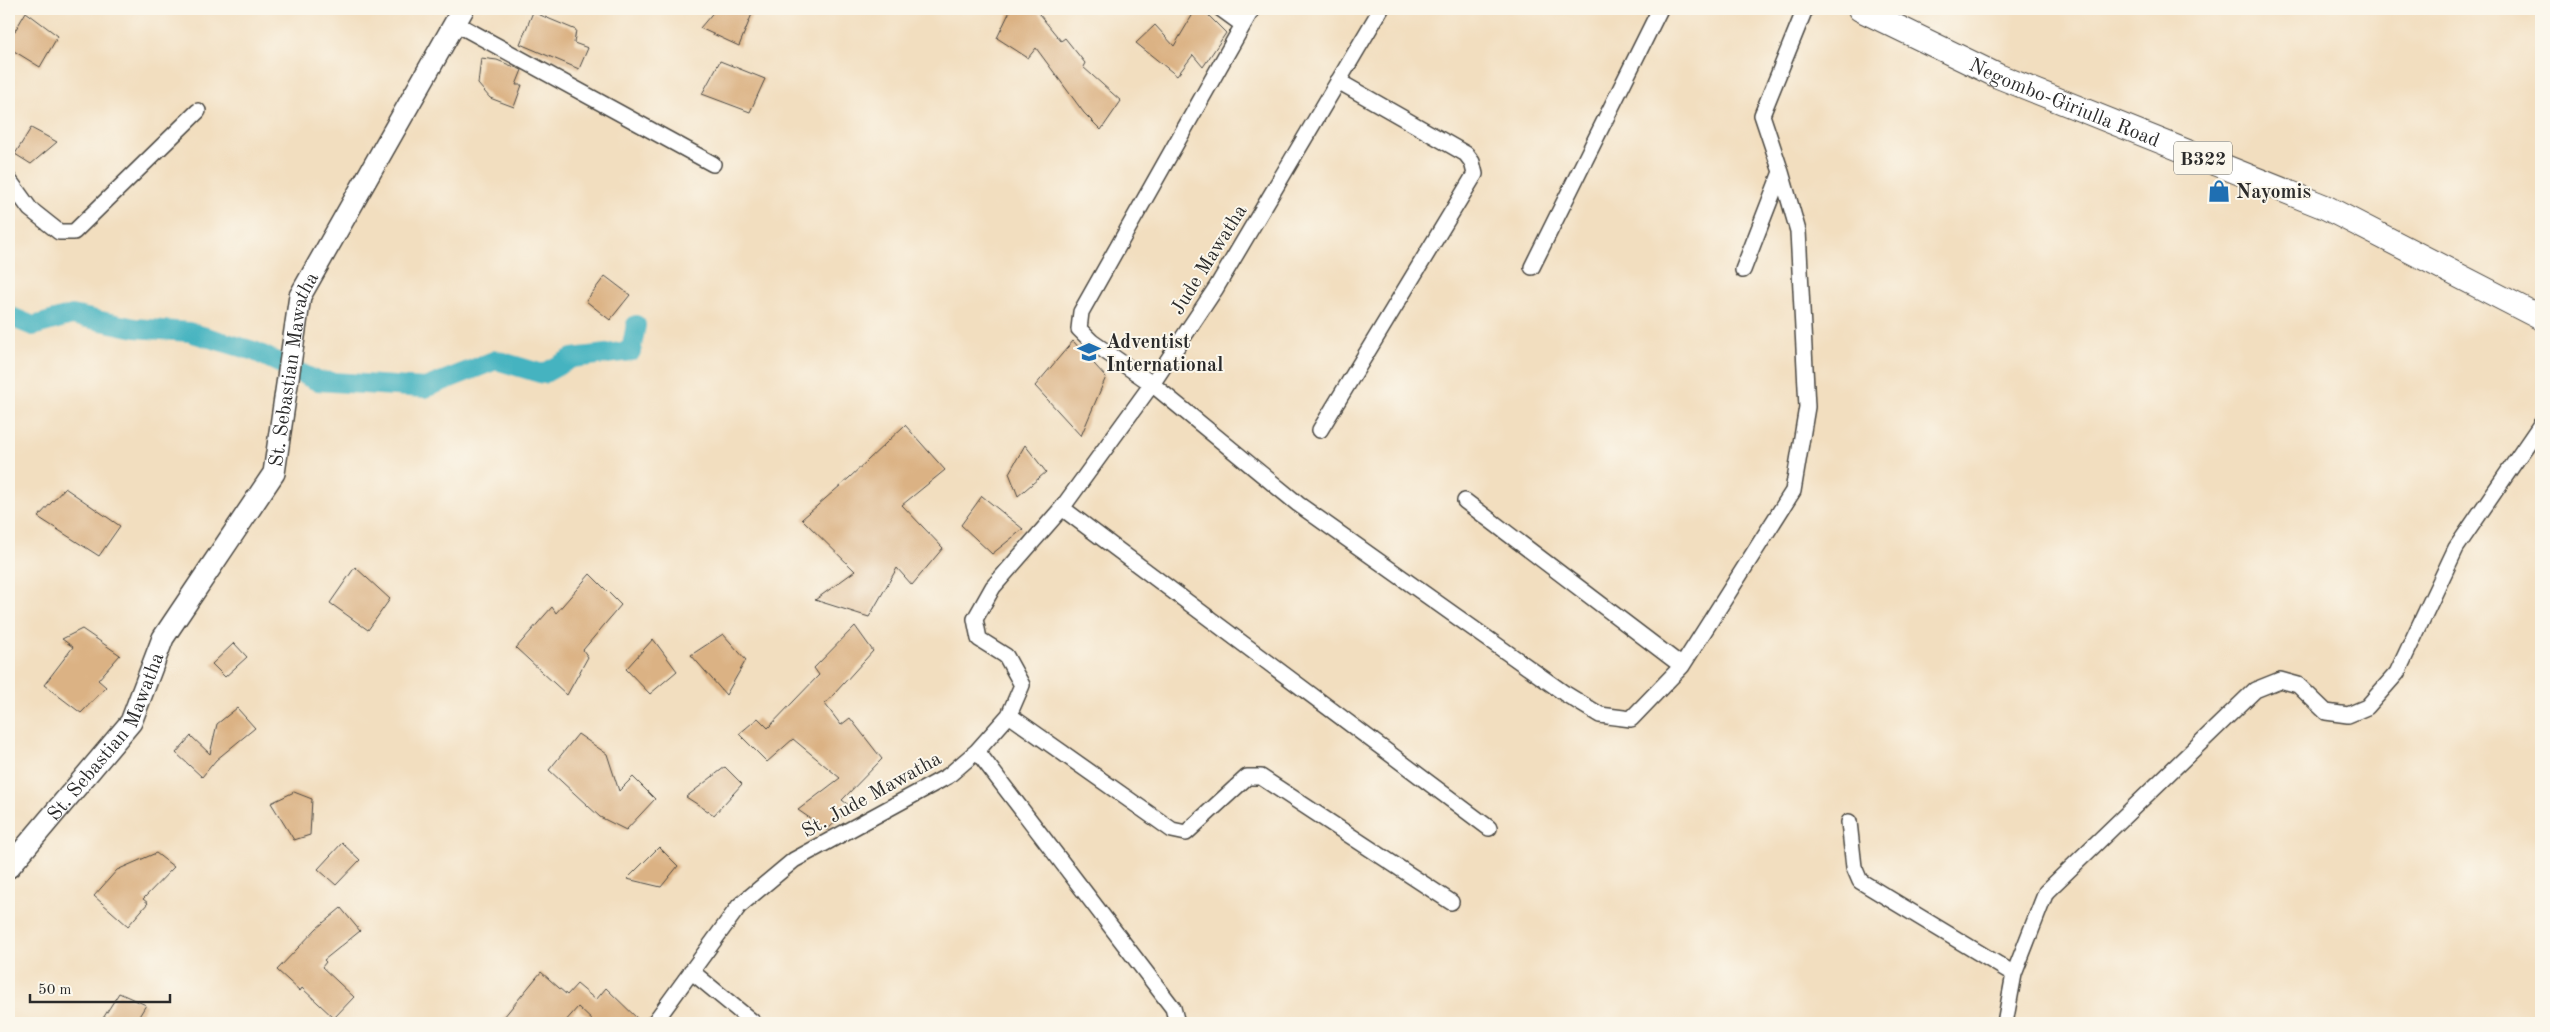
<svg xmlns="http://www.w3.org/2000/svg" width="2550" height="1032" font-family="'Old Standard TT',serif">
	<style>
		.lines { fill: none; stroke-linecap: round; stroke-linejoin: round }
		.canal { stroke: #45b3c0; stroke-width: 20 }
		.building { fill: #dbb284 }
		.street-casing { stroke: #494641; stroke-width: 18 }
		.secondary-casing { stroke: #494641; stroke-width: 24 }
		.primary-casing { stroke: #494641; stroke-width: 26 }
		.street { stroke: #fff; stroke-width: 15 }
		.secondary { stroke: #fff; stroke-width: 21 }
		.primary { stroke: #fff; stroke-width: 24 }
		.labels { text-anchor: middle; stroke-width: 4; stroke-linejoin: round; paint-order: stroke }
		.shield { fill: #fbf7ec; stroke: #696865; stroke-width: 1 }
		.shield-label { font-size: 19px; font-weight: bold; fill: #2b2b2b }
		.street-label { font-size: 20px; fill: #2b2b2b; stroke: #fbf7ec }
		.poi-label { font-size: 20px; font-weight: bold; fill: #2b2b2b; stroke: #fbf7ec; text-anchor: start }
	</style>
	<rect width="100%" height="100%" fill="#fbf7ec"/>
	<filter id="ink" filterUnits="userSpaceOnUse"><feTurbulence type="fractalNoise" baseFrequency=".02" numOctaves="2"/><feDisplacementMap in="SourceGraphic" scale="10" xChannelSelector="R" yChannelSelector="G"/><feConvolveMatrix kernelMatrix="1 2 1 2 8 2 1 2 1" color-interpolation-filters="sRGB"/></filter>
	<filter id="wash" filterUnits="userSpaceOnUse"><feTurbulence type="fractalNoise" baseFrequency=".0096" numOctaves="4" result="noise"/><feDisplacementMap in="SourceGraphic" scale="20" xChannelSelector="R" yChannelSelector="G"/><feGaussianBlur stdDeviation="1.12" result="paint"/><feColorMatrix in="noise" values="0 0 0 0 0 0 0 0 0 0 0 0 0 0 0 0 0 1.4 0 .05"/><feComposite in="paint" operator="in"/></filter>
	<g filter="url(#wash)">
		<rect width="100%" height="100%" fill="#f2debf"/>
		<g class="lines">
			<path class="canal" d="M9 316 33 326 72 315 135 328 189 332 254 351 317 381 425 388 496 360 543 374 572 358 631 351 636 325"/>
		</g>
		<g id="blocks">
			<path class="building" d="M716 9H754L739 46 700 28Z
				M1011 9H1035L1061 41 1065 38 1085 63 1083 67 1121 101 1101 130 1084 113 1036 48 1028 58 997 38Z
				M1196 9H1202L1226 33 1203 67 1193 55 1177 76 1136 43 1155 25 1174 46Z
				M26 12 58 36 40 67 9 48V41Z
				M533 12 576 30 574 43 588 48 579 69 520 44Z
				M481 58 497 60 522 70 516 85H522L514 107 490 98 478 84Z
				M720 61 765 79 750 112 702 94Z
				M31 128 57 142 31 164 15 154Z
				M605 276 630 295 610 320 586 301Z
				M1073 341 1106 377 1081 436 1035 386Z
				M905 425 945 470 902 505 943 548 912 585 897 568 869 617 815 600 855 571 802 519 849 478Z
				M1025 445 1046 472 1018 496 1009 473Z
				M65 488 120 526 99 556 38 517Z
				M982 496 1023 529 992 554 961 525Z
				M355 567 390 599 368 630 330 603Z
				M590 574 621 605 583 650 588 657 567 695 516 648 552 607 556 613Z
				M855 626 873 651 825 704 841 725 850 718 882 759 842 800 851 807 827 830 798 810 840 778 793 739 767 762 739 734 758 718 768 728 819 675 814 668Z
				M82 629 120 655 98 680 106 687 81 713 44 685 73 647 62 639Z
				M723 634 746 660 726 695 691 655Z
				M653 639 677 671 650 694 626 669Z
				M234 643 247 657 225 677 212 664Z
				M237 708 255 728 216 760 202 777 176 753 191 736 210 754 217 724Z
				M578 734 607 754 619 791 633 777 655 799 626 830 600 817 549 770Z
				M725 767 742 784 714 815 686 797Z
				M294 792 312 799 310 835 294 840 271 803Z
				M342 843 360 860 336 885 318 869Z
				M659 847 678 866 661 887 627 879Z
				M156 853 174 867 143 899 148 903 128 926 94 896 117 870Z
				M341 908 360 931 324 960 326 962 322 967 354 997 334 1018 302 988 300 991 277 970 317 928Z
				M541 972 567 995 577 984 596 1000 606 988 642 1023H595L578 1007 564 1023H499Z
				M119 993 146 1005 135 1023H100Z"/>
		</g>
	</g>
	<g filter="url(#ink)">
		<use href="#blocks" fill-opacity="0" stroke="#494641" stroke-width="1"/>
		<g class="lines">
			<defs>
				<path id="street" d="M1221 9 1243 25
					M1252 9 1081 312 1079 329 1092 342 1152 384 1298 504 1564 693 1600 715 1631 719 1682 666 1793 491 1807 407 1798 231 1781 172
					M455 23 713 164
					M9 180 30 209 59 232H74L198 111
					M1532 267 1660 9
					M1743 270 1781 172 1762 115 1805 9
					M1320 430 1475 174 1472 162 1466 154 1338 81
					M1465 501 1682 666
					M1062 508 1489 828
					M1009 715 1172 830 1186 833 1247 777H1261L1451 902
					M977 751 1173 1008 1177 1023
					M1849 822 1854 867 1860 881 2014 974
					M691 971 754 1023
					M654 1023 739 906 794 860 948 776 977 751 1009 715 1022 685 1006 656 979 639 975 619 993 587 1062 508 1152 384 1216 288 1381 9
					M2005 1023 2014 974 2046 892 2255 690 2280 680 2298 685 2326 712 2348 715 2367 707 2397 673 2456 548 2541 424"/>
				<g id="secondary">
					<path id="s1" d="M9 867 131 722 163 638 274 473 300 296 463 9"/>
				</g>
				<g id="primary">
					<path id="s2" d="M1860 9 1998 76 2325 207 2541 318"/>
				</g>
			</defs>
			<use href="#street" class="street-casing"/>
			<use href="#secondary" class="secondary-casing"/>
			<use href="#primary" class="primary-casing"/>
			<use href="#street" class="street"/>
			<use href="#secondary" class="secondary"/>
			<use href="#primary" class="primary"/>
		</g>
	</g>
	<defs>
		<symbol id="shop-bare" viewBox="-9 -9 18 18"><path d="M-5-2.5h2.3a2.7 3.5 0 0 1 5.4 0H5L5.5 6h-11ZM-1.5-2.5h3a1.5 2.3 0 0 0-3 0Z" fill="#1f6fb2" stroke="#fbf7ec" stroke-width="2.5" paint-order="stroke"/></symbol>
		<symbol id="school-bare" viewBox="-9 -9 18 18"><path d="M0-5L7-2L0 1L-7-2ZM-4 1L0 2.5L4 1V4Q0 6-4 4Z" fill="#1f6fb2" stroke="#fbf7ec" stroke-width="2.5" paint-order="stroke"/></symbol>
	</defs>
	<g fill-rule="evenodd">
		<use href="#shop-bare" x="2203" y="175" width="32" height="32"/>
		<use href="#school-bare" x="1073" y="336" width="32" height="32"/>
	</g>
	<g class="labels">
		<rect class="shield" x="2174" y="141.5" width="58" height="33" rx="4"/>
		<g class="shield-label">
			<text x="2203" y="165">B322</text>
		</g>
		<g class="street-label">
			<text dy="7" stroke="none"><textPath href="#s2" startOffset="225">Negombo-Giriulla Road</textPath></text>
			<text transform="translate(1208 259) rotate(-58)" y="7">Jude Mawatha</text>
			<text dy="7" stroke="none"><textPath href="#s1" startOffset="584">St. Sebastian Mawatha</textPath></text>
			<text dy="7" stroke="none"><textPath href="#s1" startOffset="164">St. Sebastian Mawatha</textPath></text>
			<text transform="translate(871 794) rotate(-29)" y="7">St. Jude Mawatha</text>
		</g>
		<g class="poi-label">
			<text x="2236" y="198">Nayomis</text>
			<text x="1106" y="348">Adventist<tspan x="1106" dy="23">International</tspan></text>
		</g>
	</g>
	<rect width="2550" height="1032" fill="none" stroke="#fbf7ec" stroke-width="30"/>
	<path d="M30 994v8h140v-8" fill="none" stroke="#2b2b2b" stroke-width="2.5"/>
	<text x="38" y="994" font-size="15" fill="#2b2b2b" stroke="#fbf7ec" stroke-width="4" paint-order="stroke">50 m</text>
</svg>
